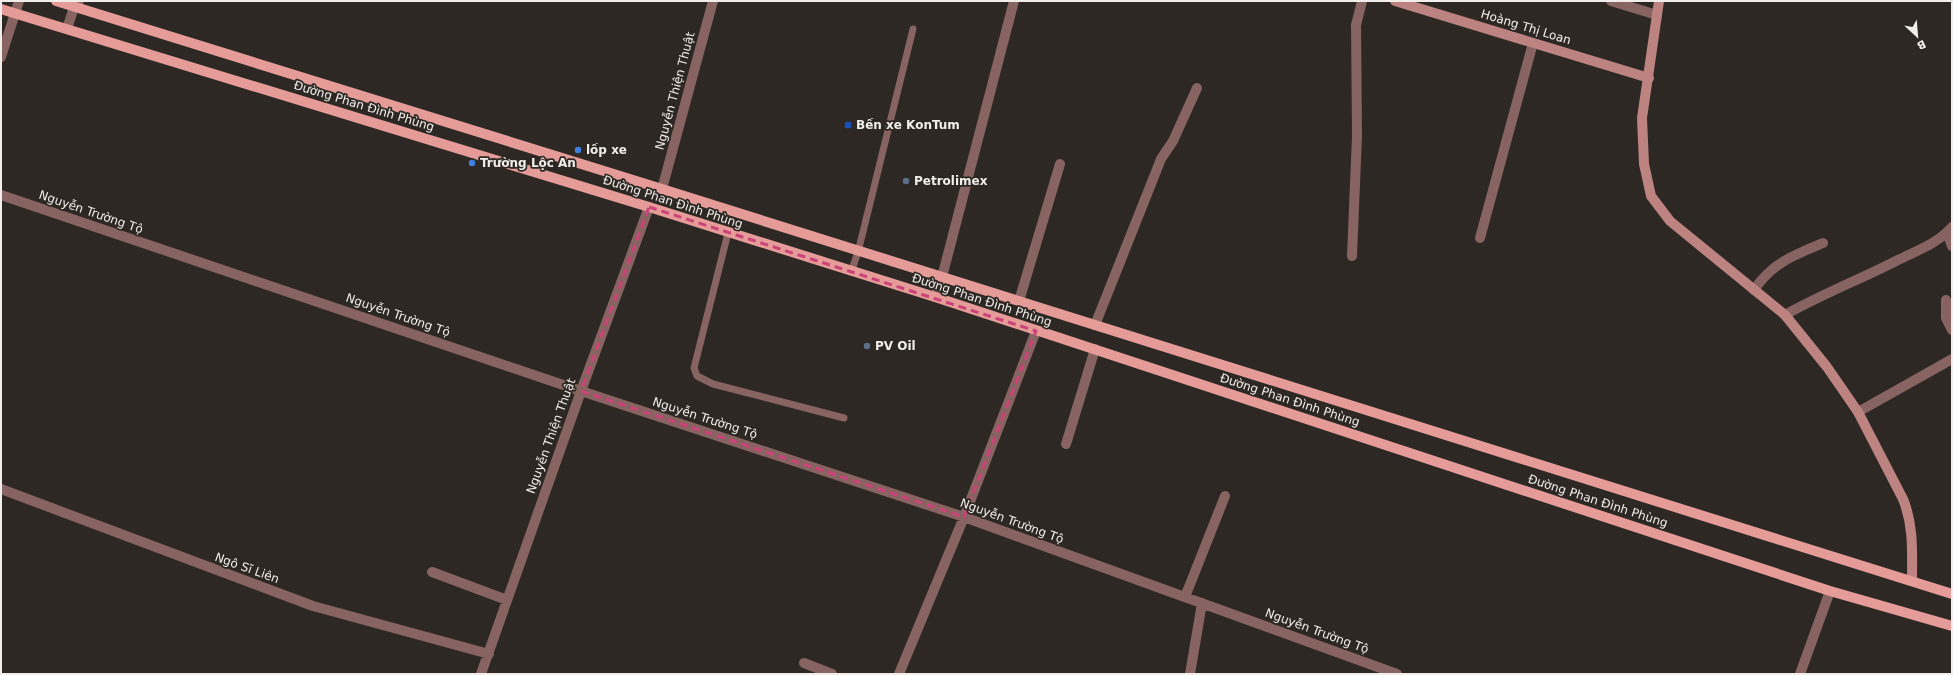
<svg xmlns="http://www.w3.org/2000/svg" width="1953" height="675" font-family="'DejaVu Sans',sans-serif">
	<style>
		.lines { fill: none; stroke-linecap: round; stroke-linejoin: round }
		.lane { stroke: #876361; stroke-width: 7 }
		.street { stroke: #876361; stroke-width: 10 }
		.secondary { stroke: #bc8380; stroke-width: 10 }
		.primary { stroke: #e59c99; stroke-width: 10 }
		.marked { fill: none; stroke: #cb4378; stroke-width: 3; stroke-dasharray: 8 5; stroke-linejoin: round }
		.transit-dot { fill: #1a4fb4; stroke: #2d2823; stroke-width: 1.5 }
		.shop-dot { fill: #3f7fe0; stroke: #2d2823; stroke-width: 1.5 }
		.service-dot { fill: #5c6f8a; stroke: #2d2823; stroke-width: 1.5 }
		.labels { text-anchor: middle; stroke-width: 3.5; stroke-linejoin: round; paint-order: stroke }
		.street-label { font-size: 12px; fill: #f1edea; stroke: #2d2823 }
		.poi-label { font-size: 12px; font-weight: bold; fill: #f1edea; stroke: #2d2823; text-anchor: start }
	</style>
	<rect width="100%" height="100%" fill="#2d2823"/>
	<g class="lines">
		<path class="lane" d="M728 233 694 368 697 376 713 384 844 418
			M851 272 858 252 913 29"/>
		<path class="street" d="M1611 1 1657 15
			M67 29 74 7 79 1
			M1 57 19 1
			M662 189 713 1
			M1 195 581 391 964 517 1397 674
			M1947 232 1952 246
			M1480 238 1533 43
			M1352 256 1357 136 1356 25 1362 1
			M1754 290C1772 263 1794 255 1823 243
			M935 297 942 277 1014 1
			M1946 300V318L1952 330
			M1019 301 1060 164
			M1785 315C1822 294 1861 279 1898 260 1918 250 1937 244 1952 227
			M1095 325 1161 159 1173 141 1197 88
			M1858 412 1952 359
			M1066 444 1095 349
			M1 489 313 606 489 654
			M432 572 507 600
			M1185 597 1225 496
			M804 663 832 674
			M481 674 581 391 649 207
			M899 674 964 517 1036 331
			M1190 674 1202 603
			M1800 674 1830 591"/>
		<path class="secondary" d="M1395 1 1649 78
			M1659 1 1642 118 1644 164 1651 196 1670 221 1785 315 1827 367 1858 412 1903 499C1914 526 1912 553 1912 581"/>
		<path class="primary" d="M56 1 662 189 1952 594
			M1 9 649 207 935 297 1830 591 1952 626"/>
	</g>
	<path class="marked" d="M649 207 1036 331 964 517 581 391Z"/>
	<rect class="transit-dot" x="844" y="121" width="8" height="8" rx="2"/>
	<g class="shop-dot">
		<circle cx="578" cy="150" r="4"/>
		<circle cx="472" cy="163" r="4"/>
	</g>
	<g class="service-dot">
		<circle cx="906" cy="181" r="4"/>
		<circle cx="867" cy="346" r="4"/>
	</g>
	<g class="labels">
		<g class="street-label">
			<text transform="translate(1526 27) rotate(17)" y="4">Hoàng Thị Loan</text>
			<text transform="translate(675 91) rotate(-75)" y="4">Nguyễn Thiện Thuật</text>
			<text transform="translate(364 106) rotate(17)" y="4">Đường Phan Đình Phùng</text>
			<text transform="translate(673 202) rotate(18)" y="4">Đường Phan Đình Phùng</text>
			<text transform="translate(91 212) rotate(19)" y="4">Nguyễn Trường Tộ</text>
			<text transform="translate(982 300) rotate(18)" y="4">Đường Phan Đình Phùng</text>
			<text transform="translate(398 315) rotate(19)" y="4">Nguyễn Trường Tộ</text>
			<text transform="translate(1290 400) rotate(18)" y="4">Đường Phan Đình Phùng</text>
			<text transform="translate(705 418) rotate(18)" y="4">Nguyễn Trường Tộ</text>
			<text transform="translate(551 436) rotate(-70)" y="4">Nguyễn Thiện Thuật</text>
			<text transform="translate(1598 501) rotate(18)" y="4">Đường Phan Đình Phùng</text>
			<text transform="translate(1012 521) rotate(20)" y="4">Nguyễn Trường Tộ</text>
			<text transform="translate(247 568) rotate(20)" y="4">Ngô Sĩ Liên</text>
			<text transform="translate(1317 631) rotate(20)" y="4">Nguyễn Trường Tộ</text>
		</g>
		<g class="poi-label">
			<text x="856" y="129">Bến xe KonTum</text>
			<text x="586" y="154">lốp xe</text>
			<text x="480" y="167">Trường Lộc An</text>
			<text x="914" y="185">Petrolimex</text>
			<text x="875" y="350">PV Oil</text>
		</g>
	</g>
	<rect width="1953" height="675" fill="none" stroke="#f1edea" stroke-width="4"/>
	<g transform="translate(1917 36) rotate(154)" stroke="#2d2823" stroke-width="3" paint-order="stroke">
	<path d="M0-3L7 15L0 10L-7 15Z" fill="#f1edea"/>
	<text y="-6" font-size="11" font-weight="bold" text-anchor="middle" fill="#f1edea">B</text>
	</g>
</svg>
